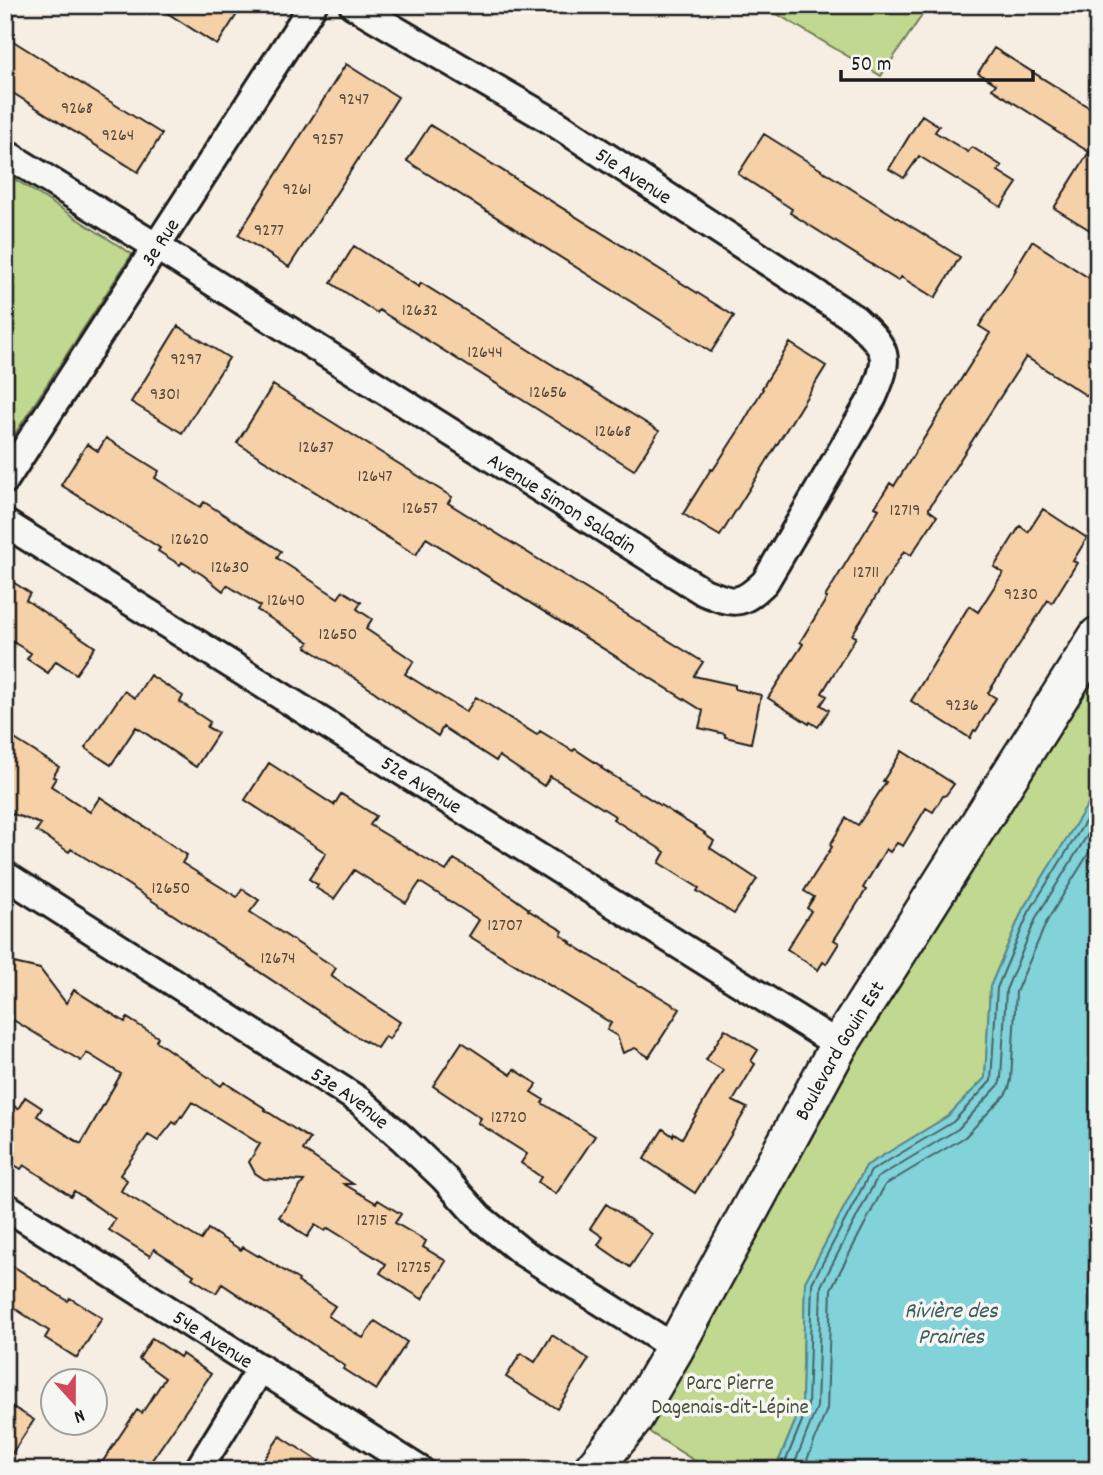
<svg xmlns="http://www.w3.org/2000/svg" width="1103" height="1475" font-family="Dekko,sans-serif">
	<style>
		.green { fill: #c0d88f; stroke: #6e7a56; stroke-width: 2 }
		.water { fill: #81d2d9; stroke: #59898d; stroke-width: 2 }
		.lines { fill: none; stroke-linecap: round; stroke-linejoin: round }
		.shore { stroke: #446568; stroke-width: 2 }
		.building { fill: #f6d0a6; stroke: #1c1c1c; stroke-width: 2 }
		.street-casing { stroke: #1c1c1c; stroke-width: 32 }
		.secondary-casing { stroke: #1c1c1c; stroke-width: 42 }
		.street { stroke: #f6f6f2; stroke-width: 26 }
		.secondary { stroke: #f6f6f2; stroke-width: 37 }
		.labels { text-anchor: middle; stroke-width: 7; stroke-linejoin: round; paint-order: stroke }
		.number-label { font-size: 18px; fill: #52493e }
		.street-label { font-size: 21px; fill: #1c1c1c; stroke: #f6f6f2 }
		.park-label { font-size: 21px; fill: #4d543e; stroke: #f6f6f2 }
		.water-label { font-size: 23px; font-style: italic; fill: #3f5c5e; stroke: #f6f6f2 }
	</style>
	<rect width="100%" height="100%" fill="#f6eee3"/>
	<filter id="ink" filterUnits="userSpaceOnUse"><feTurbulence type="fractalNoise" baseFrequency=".0143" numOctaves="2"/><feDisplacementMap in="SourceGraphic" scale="14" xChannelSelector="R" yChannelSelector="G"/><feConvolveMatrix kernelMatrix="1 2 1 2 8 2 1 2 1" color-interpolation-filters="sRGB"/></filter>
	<g filter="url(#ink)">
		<path class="green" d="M762 5H929L881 76Z
			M5 173 132 254 5 449Z
			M1098 625V788L1023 909 990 987 985 1078 948 1116 866 1166 805 1282 802 1405 775 1470H709L632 1421Z"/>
		<path class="water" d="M1098 788V1470H775L802 1405 805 1282 866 1166 948 1116 985 1078 990 987 1023 909Z"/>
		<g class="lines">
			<path class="shore" d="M782 1470 808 1406 812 1283 871 1171 953 1122 991 1081 997 988 1029 912 1098 801
				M792 1470 817 1407 821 1286 877 1178 958 1129 999 1085 1001 1078 1006 990 1037 916 1098 818
				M803 1470 827 1409 831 1289 885 1185 965 1137 1005 1095 1009 1088 1011 1080 1016 992 1047 921 1098 838"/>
		</g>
		<path class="building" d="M155 5H243L217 45Z
			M5 36 162 134 138 172 5 88Z
			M994 48 1098 113V235L1054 208 1089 152 1054 130 1055 129 992 89 996 84 978 73Z
			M346 64 398 97 289 267 238 235Z
			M922 115 939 126 935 132 968 152 972 147 1002 166 998 171 1017 183 1001 207 919 156 904 178 889 169Z
			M430 125 734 316 711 352 407 161Z
			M764 134 960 257 935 298 901 277 898 281 790 213 792 209 738 174Z
			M1032 241 1098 284V403L1026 357 929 508V510L937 516 911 555 904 551 852 635 856 637 822 693 827 696 821 705 829 710 818 727 810 722 809 724 768 698 803 644 800 642 827 598 825 597 879 509 875 507 890 483 894 486 990 333 979 326 1016 270 1015 269Z
			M354 246 419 287 421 283 659 431 634 470 379 310 377 313 331 283Z
			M178 326 229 358 182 433 131 402Z
			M790 343 826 366 720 536 683 514 711 469 713 470 739 430 763 389 762 388Z
			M273 385 452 497 448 503 703 662 694 676 735 685V689L761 695 751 743 725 737V734L699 728 703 711 426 538 416 555 237 443Z
			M106 438 159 471 155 478 200 507 204 502 281 551 277 558 338 598 343 591 361 602 357 609 372 619 366 629 414 661 405 674 466 712 476 697 537 735 540 731 573 751 575 749 602 767 601 768 705 833 704 834 714 841 710 848 757 879 734 914 697 891 699 888 659 863 665 852 613 819 615 816 550 776 544 786 499 756 496 761 443 727 438 736 356 679 306 647 309 642 257 610 260 606 227 585 223 591 203 575 182 562 180 565 158 551 160 548 61 485 87 444 98 451Z
			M1043 509 1087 538 1073 561 1077 563 1052 603 1048 600 988 693 996 698 976 731 974 730 970 738 911 701 969 606 978 612 1003 573 994 567 1020 526 1028 532Z
			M5 577 30 593 26 600 95 647 76 674 56 661 48 673 27 659 31 653 5 637Z
			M150 675 183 696 180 702 210 722 207 727 218 733 196 767 136 727 111 765 85 748 124 691 135 698Z
			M5 733 59 767 53 777 56 778 51 786 90 812 100 797 187 855 182 863 237 897 242 889 259 900 250 912 336 968 331 976 400 1022 389 1039 385 1036 377 1048 366 1041 365 1042 115 876 71 849 69 852 36 831 41 824 5 811Z
			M902 751 954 784 946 795 943 796 933 812 926 808 903 846 897 843 890 852 886 849 863 888 866 890 834 940 839 943 826 964 823 962 818 970 787 949 811 911 807 908 814 897 804 891 832 847 830 845 846 818 858 825 886 782 883 781Z
			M269 763 334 805 341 794 376 816 370 825 446 871 454 859 487 879 529 909 528 910 563 931 561 935 571 942 570 943 639 986H642L680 1009 649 1057 635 1048 623 1053 617 1036 607 1030 611 1023 469 936 479 920 420 882 406 903 354 870 334 899 316 888 318 885 309 879 326 853 245 800Z
			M5 961 40 969 66 1003 74 990 125 1022 127 1018 158 1037 156 1041 221 1086 224 1082 266 1109 265 1110 310 1139 303 1150 353 1184H344L376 1203 378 1200 401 1214 395 1223 426 1241 423 1247 446 1261 422 1299 380 1273 386 1264 328 1228 325 1231 315 1225 307 1237 279 1217 304 1181 264 1179 255 1173 249 1162 260 1144 192 1102 182 1117 181 1116 176 1124 173 1122 158 1141 148 1135 120 1175 127 1180 121 1191 201 1240 208 1229 241 1250 243 1247 258 1256 259 1255 299 1280 298 1282 335 1306 328 1316 363 1338 375 1321 407 1342 376 1390 343 1369 345 1366 222 1284 216 1293 192 1278 194 1275 154 1249 150 1256 109 1230 115 1219 74 1191 71 1196 24 1165 21 1169 6 1160 5 1161V1120L14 1106 18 1109 25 1097 42 1108 37 1116 81 1144 121 1074 87 1053 81 1061 5 1015Z
			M725 1029 758 1050 751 1061 755 1064 733 1101 747 1108 716 1160 695 1193 644 1159 663 1129 673 1136 674 1133 682 1138 723 1070 706 1060Z
			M462 1042 511 1075 514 1069 537 1084 531 1092 544 1100 542 1103 595 1136 556 1194 538 1182 541 1177 521 1163 527 1154 478 1123 481 1118 433 1086Z
			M606 1204 652 1234 630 1267 598 1245 603 1237 590 1228Z
			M5 1261 68 1301 70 1298 102 1318 77 1358 45 1338 49 1331 5 1302Z
			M552 1335 589 1359 557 1409 506 1377 521 1353 535 1362Z
			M152 1338 180 1357 182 1354 211 1374 145 1470H97L137 1410 142 1413 165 1378 139 1359Z
			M5 1402 34 1420 5 1464Z
			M280 1436 332 1470H257Z"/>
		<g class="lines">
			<defs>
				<g id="street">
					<path id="s1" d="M5 153 157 247 704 592C735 604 740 606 765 582L873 397C891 355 888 350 855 319L552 121 353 5"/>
					<path id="s2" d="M5 480 313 5"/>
					<path id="s3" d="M5 523 839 1045"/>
					<path id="s4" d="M5 875 360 1101 403 1139 444 1178 479 1217 522 1252 675 1348"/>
					<path id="s5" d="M5 1206 420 1470"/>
					<path d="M198 1470 261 1368"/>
				</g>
				<g id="secondary">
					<path id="s6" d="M592 1470 632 1421 675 1348 839 1045 1098 636"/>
				</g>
			</defs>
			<use href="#street" class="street-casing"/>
			<use href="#secondary" class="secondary-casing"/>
			<use href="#street" class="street"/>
			<use href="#secondary" class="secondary"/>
		</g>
	</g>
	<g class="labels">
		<g class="number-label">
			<text x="354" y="104">9247</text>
			<text x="77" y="113">9268</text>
			<text x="118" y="140">9264</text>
			<text x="328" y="144">9257</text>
			<text x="297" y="194">9261</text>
			<text x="269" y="235">9277</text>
			<text x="420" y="315">12632</text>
			<text x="485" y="357">12644</text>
			<text x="186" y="364">9297</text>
			<text x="548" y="397">12656</text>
			<text x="165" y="399">9301</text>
			<text x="613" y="436">12668</text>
			<text x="316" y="452">12637</text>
			<text x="375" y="481">12647</text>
			<text x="420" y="513">12657</text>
			<text x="905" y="515">12719</text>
			<text x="190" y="544">12620</text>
			<text x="230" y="572">12630</text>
			<text x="866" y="577">12711</text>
			<text x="1021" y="599">9230</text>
			<text x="286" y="605">12640</text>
			<text x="338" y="639">12650</text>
			<text x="962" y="710">9236</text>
			<text x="171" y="893">12650</text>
			<text x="505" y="930">12707</text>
			<text x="278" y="963">12674</text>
			<text x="509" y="1122">12720</text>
			<text x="372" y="1225">12715</text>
			<text x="414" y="1272">12725</text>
		</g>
		<g class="street-label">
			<text transform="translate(634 175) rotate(33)" y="7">51e Avenue</text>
			<text dy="7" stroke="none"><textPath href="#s2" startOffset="284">3e Rue</textPath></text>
			<text dy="7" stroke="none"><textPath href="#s1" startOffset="658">Avenue Simon Saladin</textPath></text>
			<text dy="7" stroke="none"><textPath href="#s3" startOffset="492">52e Avenue</textPath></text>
			<text dy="7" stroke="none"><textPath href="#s6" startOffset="488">Boulevard Gouin Est</textPath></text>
			<text dy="7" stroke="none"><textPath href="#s4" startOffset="411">53e Avenue</textPath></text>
			<text dy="7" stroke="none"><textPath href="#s5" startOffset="247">54e Avenue</textPath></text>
		</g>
		<g class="park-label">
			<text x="730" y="1389">Parc Pierre<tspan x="730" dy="24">Dagenais-dit-Lépine</tspan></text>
		</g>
		<g class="water-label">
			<text x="951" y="1317">Rivière des<tspan x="951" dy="26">Prairies</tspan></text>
		</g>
	</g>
	<rect width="1103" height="1475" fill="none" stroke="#f6f6f2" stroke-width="28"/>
	<rect x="14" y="14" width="1075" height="1447" fill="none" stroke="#1c1c1c" stroke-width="2.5" filter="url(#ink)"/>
	<g transform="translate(74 1402) rotate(159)"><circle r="33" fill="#f6f6f2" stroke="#9f9f9c" stroke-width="2"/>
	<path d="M0-5L12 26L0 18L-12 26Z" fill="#d1495b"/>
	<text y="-10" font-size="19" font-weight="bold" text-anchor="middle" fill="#1c1c1c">N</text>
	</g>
	<path d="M841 70v10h192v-10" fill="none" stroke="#1c1c1c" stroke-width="3.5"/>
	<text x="851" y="70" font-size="21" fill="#1c1c1c" stroke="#f6f6f2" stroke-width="5" paint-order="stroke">50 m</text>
</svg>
